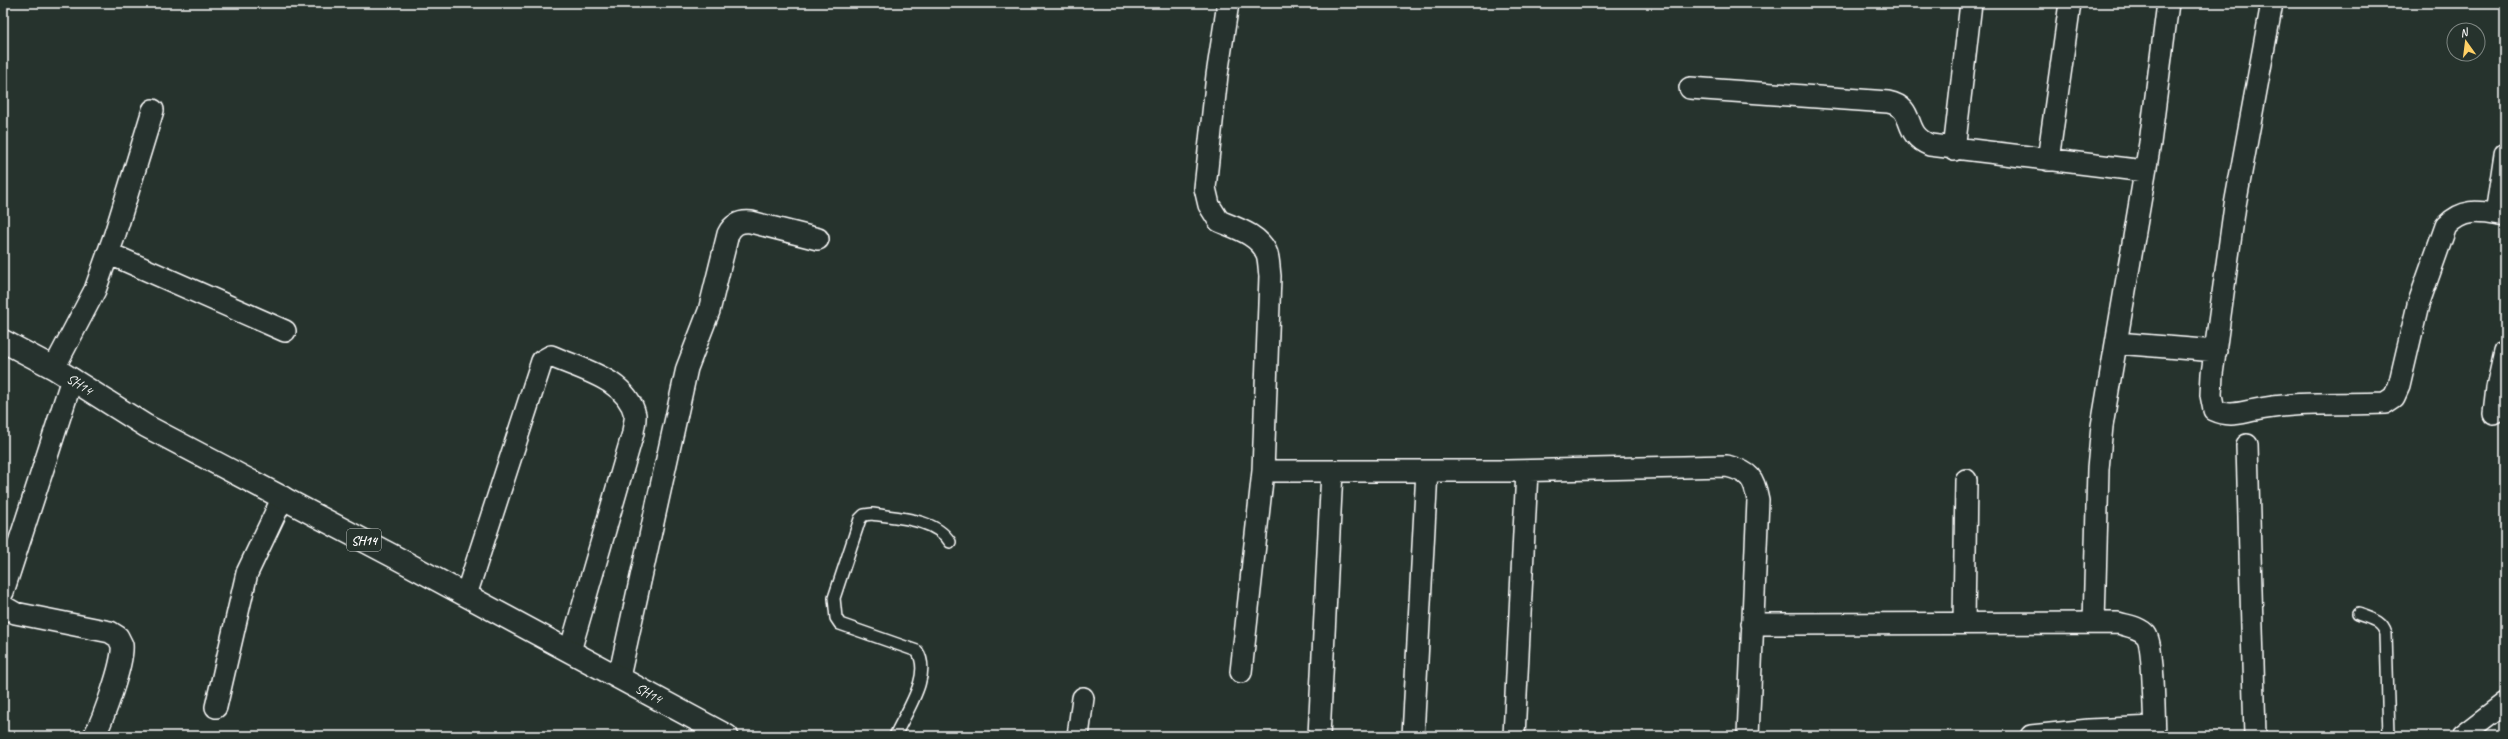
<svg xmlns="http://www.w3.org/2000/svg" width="2508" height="739" font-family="Caveat,sans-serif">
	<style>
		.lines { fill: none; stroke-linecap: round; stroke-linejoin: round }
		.lane-casing { stroke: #fff; stroke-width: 14 }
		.street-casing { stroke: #fff; stroke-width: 24 }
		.primary-casing { stroke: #fff; stroke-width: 25 }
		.lane { stroke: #26332d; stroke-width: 11 }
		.street { stroke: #26332d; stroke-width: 21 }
		.primary { stroke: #26332d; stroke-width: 22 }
		.labels { text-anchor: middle; stroke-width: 3; stroke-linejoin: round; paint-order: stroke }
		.shield { fill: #26332d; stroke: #bec2c0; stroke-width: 1 }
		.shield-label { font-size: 13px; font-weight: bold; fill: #fff }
		.street-label { font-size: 14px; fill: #fff; stroke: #26332d }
	</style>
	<rect width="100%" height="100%" fill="#26332d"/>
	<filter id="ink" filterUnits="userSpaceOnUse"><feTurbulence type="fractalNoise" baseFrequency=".025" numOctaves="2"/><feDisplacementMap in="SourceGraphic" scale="8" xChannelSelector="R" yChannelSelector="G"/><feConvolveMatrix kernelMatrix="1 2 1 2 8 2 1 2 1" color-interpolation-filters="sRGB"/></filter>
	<g filter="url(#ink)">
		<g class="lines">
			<defs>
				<path id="lane" d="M2358 614C2370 619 2382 620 2386 634L2389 736
					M895 736C905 713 933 675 917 651L840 624 836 618 834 598 860 519 864 515 872 514C897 518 935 518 950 542"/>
				<path id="street" d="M1228 3 1217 75 1205 188 1209 205 1219 221C1236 228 1260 235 1267 254 1269 260 1269 269 1270 276L1263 471 1241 672
					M2272 3 2235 205 2212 374 2211 395 2214 410C2229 417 2239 413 2255 410 2298 401 2341 405 2385 403L2394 397 2399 386 2418 305 2446 226C2464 207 2481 212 2505 216
					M1690 88 1888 102C1918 108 1900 133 1930 145L2145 171
					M1954 150 1971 3
					M2048 160 2070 3
					M2496 214 2505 154
					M108 253 285 331
					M2117 343 2216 351
					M54 368 95 290 115 234 153 110
					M2494 414 2497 388 2505 352
					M2247 445 2255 736
					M1263 471H1507L1727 466C1750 472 1754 478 1758 500L1748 736
					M3 592 72 379
					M466 595 542 361 551 356C580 369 627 379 635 415 636 420 633 428 633 433L570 651
					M3 606 15 613 110 632 118 637C119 639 121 643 122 645 124 662 103 720 94 736
					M1964 623 1966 480
					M2094 623 2098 469 2102 426 2150 143 2168 3
					M1752 624 2118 623C2128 626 2139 627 2146 635 2154 645 2154 719 2155 736
					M619 677 687 368 709 311 728 234C733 224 740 221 751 222L818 239
					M216 707 247 573 283 497
					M1078 736 1083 698
					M1319 736 1332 471
					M1413 736 1427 471
					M1514 736 1527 471
					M2031 736 2089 730 2154 727
					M2462 736 2505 703"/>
				<path id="primary" d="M3 341 54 368 146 426 395 557 727 736"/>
			</defs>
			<use href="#lane" class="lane-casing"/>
			<use href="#street" class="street-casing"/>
			<use href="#primary" class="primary-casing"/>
			<use href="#lane" class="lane"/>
			<use href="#street" class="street"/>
			<use href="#primary" class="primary"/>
		</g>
	</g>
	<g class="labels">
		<rect class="shield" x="347" y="529" width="34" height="22" rx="3"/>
		<g class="shield-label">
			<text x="364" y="545">SH14</text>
		</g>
		<g class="street-label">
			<text transform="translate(80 384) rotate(32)" y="5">SH14</text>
			<text transform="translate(649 693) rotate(28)" y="5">SH14</text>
		</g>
	</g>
	<rect width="2508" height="739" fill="none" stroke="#26332d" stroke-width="16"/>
	<rect x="8" y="8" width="2492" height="723" fill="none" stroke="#fff" stroke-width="1.5" filter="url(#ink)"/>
	<g transform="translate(2466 42) rotate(346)"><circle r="19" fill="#26332d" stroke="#7d8581"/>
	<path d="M0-3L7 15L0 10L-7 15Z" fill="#ffd166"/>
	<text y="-6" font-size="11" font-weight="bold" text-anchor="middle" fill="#ffffff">N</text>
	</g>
</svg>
